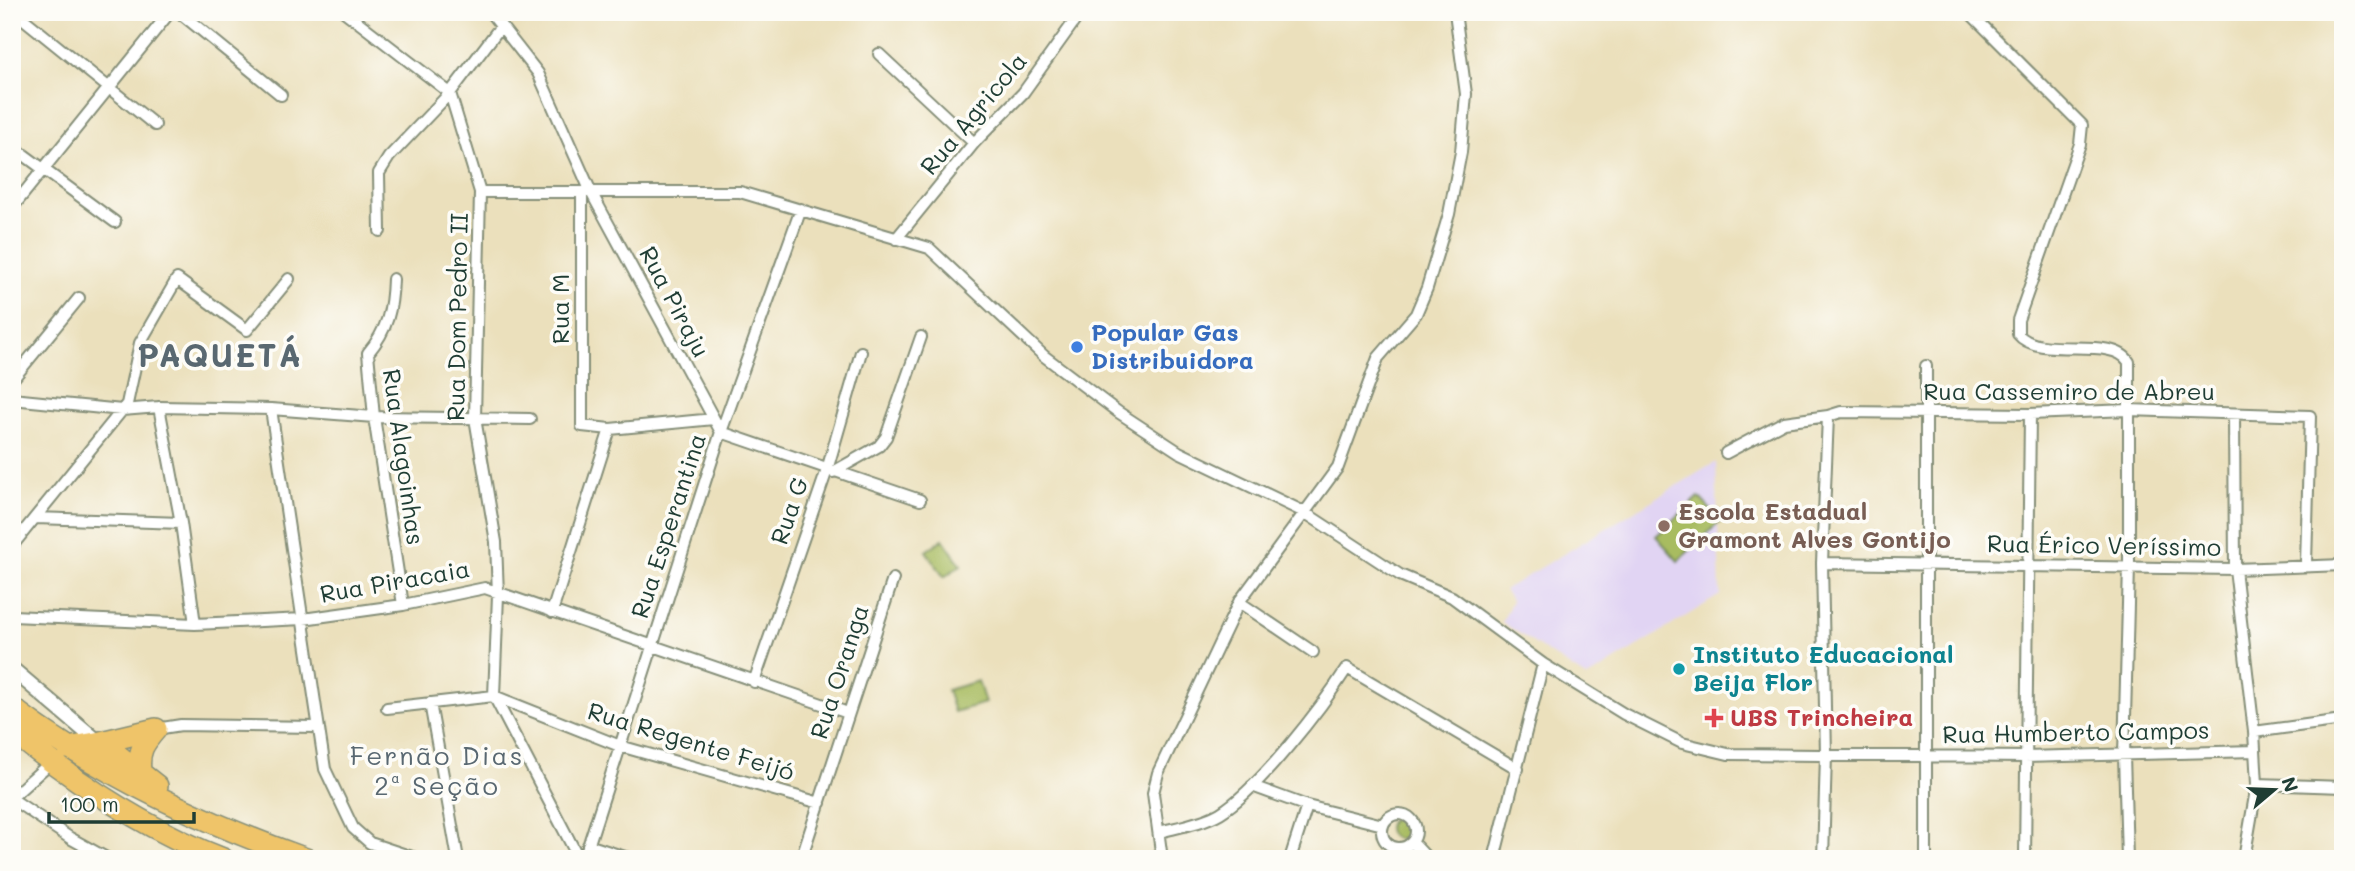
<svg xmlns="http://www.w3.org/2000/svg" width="2355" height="871" font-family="Mali,sans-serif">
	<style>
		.built { fill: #e1d4f3 }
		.park { fill: url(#park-tufts); stroke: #647c4a; stroke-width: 2 }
		.pitch { fill: #a8bc61; stroke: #647c4a; stroke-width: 2 }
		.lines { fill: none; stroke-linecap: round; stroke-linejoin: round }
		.minor-casing { stroke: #858e78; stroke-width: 14 }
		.tertiary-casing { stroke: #858e78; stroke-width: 18 }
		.motorway-casing { stroke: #858e78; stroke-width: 24 }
		.minor { stroke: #fff; stroke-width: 10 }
		.tertiary { stroke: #fff; stroke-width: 14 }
		.motorway { stroke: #efc469; stroke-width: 21 }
		.shop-dot { fill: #3f7fe0; stroke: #fdfcf7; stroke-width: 2.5 }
		.education-dot { fill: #8d6e63; stroke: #fdfcf7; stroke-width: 2.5 }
		.culture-dot { fill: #0f9aa8; stroke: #fdfcf7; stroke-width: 2.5 }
		.health-dot { fill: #e0444e; stroke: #fdfcf7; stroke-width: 2.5 }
		.labels { text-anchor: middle; stroke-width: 7; stroke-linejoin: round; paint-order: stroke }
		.street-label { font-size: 24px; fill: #1f3d34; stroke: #fdfcf7 }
		.shop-label { font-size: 24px; font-weight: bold; fill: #366cbe; stroke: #fdfcf7; text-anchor: start }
		.education-label { font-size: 24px; font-weight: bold; fill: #785e54; stroke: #fdfcf7; text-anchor: start }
		.culture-label { font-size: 24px; font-weight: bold; fill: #0d838f; stroke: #fdfcf7; text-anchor: start }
		.health-label { font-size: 24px; font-weight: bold; fill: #be3a42; stroke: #fdfcf7; text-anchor: start }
		.neighbourhood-label { font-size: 26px; letter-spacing: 2px; fill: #596871; stroke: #fdfcf7 }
		.district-label { font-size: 32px; font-weight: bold; letter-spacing: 2px; fill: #596871; stroke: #fdfcf7 }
	</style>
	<defs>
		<pattern id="park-tufts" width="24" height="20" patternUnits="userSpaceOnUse" patternTransform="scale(1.75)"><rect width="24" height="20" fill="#a8bc61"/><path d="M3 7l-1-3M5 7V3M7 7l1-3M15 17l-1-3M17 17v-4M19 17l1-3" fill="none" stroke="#889a51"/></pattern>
	</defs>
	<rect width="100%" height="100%" fill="#fdfcf7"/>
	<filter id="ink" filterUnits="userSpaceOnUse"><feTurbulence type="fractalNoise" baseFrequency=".0143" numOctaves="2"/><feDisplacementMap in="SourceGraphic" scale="14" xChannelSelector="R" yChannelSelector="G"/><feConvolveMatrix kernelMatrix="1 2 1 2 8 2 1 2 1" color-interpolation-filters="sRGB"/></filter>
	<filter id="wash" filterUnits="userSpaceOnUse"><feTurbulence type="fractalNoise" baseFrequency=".00686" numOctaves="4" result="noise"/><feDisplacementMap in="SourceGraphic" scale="28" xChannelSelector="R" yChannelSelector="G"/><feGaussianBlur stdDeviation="1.57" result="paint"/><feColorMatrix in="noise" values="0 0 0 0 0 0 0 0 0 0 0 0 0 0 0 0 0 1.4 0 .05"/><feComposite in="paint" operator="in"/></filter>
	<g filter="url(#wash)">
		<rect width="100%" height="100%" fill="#ebe0bc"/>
		<path class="built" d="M1716 462 1720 595 1587 678 1502 622 1512 601 1504 590Z"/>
		<path class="park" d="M1388 828a11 11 0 1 1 22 0a11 11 0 1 1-22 0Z"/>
		<path class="pitch" d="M1699 497 1721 521 1678 561 1656 536Z
			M943 539 961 565 944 577 926 551Z
			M978 681 985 703 954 712 947 690Z"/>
	</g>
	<g filter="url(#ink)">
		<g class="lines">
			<defs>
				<path id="minor" d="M15 12 155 125
					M179 12 281 95
					M345 12 450 93 480 192 475 418 496 542 498 595 494 696 579 859
					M490 12 538 73 591 192 721 432 920 500
					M1969 12 2082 125 2080 144 2018 320V334C2039 361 2113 334 2129 362V566L2124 755 2127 859
					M879 54 974 143
					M12 146 115 222
					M480 192H740L929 248 1044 356 1118 412 1179 452 1304 512 1400 575 1452 597 1543 664 1624 714 1682 743 1728 754 2025 757 2255 751
					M582 193V426L610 429 714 419
					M12 208 170 12
					M380 231 379 173 389 157 450 93 501 26
					M896 239 974 143 1023 93 1081 12
					M393 279C392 309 388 329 368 353L374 417 403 605
					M12 380 79 298
					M12 399 122 410 159 407 271 409 374 417 530 419
					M159 407 181 523 195 624
					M271 409 325 769 353 828 370 843 418 859
					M2234 415 2235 569 2254 732 2257 784 2244 859
					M1828 416 1841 412 2030 414 2128 410 2310 416 2306 564
					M1726 453 1784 422 1828 416 1822 563 1826 755 1823 859
					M833 472 879 446 886 437 921 337
					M36 518 181 523
					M12 546 127 404 140 343 177 279 247 330 289 279
					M1822 563 2235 569 2343 565
					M1239 602 1313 652
					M552 612 610 429
					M12 616 195 624 303 619 403 605 485 588 848 713
					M754 682 827 470 861 352
					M430 703 458 859
					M387 708 494 696 620 746 820 803
					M156 729 181 725 317 727
					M2254 732 2335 721
					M2257 784 2343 787
					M1252 786 1307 806 1383 825
					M12 797 51 762
					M12 799 70 838 108 859
					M1382 831a17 17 0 1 1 34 0a17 17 0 1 1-34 0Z
					M1159 832C1178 827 1203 823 1220 813 1259 789 1322 707 1347 668L1518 769
					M1412 842 1428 859
					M588 845 631 859
					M584 859 721 432 801 209
					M801 859 893 579
					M1162 859 1153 793 1158 773 1239 602 1338 467 1378 358 1416 314 1427 288 1449 214 1461 152 1466 94 1455 12
					M1290 859 1307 806
					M1494 859 1543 664
					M1926 859V366
					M2025 859 2030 414"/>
				<path id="tertiary" d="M12 669 97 741"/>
				<path id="motorway" d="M12 708C100 775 202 822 306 859
					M12 731C75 782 147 830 223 859
					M101 742 156 729C143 744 138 751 140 771
					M68 748 101 742 157 786"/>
			</defs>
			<use href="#minor" class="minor-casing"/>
			<use href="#tertiary" class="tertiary-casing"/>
			<use href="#motorway" class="motorway-casing"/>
			<use href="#minor" class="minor"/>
			<use href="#tertiary" class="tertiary"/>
			<use href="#motorway" class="motorway"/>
		</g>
	</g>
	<circle class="shop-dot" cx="1077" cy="347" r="7"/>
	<circle class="education-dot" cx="1664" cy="526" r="7"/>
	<circle class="culture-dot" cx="1679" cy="669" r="7"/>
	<path class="health-dot" d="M1710.5 707.5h7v7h7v7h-7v7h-7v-7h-7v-7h7z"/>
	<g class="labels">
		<g class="street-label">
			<text transform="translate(974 114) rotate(-50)" y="8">Rua Agricola</text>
			<text transform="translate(674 302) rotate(62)" y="8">Rua Piraju</text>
			<text transform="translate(561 309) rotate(-90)" y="8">Rua M</text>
			<text transform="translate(458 317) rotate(-89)" y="8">Rua Dom Pedro II</text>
			<text x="2069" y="400">Rua Cassemiro de Abreu</text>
			<text transform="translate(403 457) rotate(82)" y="8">Rua Alagoinhas</text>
			<text transform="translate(790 511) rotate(-71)" y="8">Rua G</text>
			<text transform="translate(669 526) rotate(-72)" y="8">Rua Esperantina</text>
			<text transform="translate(2104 546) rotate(1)" y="8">Rua Érico Veríssimo</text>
			<text transform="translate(395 582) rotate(-10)" y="8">Rua Piracaia</text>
			<text transform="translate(840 672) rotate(-72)" y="8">Rua Oranga</text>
			<text transform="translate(2076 733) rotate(-1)" y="8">Rua Humberto Campos</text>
			<text transform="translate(691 742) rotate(17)" y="8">Rua Regente Feijó</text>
		</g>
		<g class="shop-label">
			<text x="1091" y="341">Popular Gas<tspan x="1091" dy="28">Distribuidora</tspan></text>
		</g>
		<g class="education-label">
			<text x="1678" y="520">Escola Estadual<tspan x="1678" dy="28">Gramont Alves Gontijo</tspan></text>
		</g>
		<g class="culture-label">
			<text x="1693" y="663">Instituto Educacional<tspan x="1693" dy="28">Beija Flor</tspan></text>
		</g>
		<g class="health-label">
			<text x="1730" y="726">UBS Trincheira</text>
		</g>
		<g class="neighbourhood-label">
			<text x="437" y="765">Fernão Dias<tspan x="437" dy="30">2ª Seção</tspan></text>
		</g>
		<g class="district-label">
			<text x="220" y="367">PAQUETÁ</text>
		</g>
	</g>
	<rect width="2355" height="871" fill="none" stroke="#fdfcf7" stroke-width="42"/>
	<g transform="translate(2274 790) rotate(71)" stroke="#fdfcf7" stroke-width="5" paint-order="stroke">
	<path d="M0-5L12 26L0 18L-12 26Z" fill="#1f3d34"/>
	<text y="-10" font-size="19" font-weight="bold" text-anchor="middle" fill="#1f3d34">N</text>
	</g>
	<path d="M49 812v10h145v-10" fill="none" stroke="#1f3d34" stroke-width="3.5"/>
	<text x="60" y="812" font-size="21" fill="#1f3d34" stroke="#fdfcf7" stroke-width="5" paint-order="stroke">100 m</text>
</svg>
